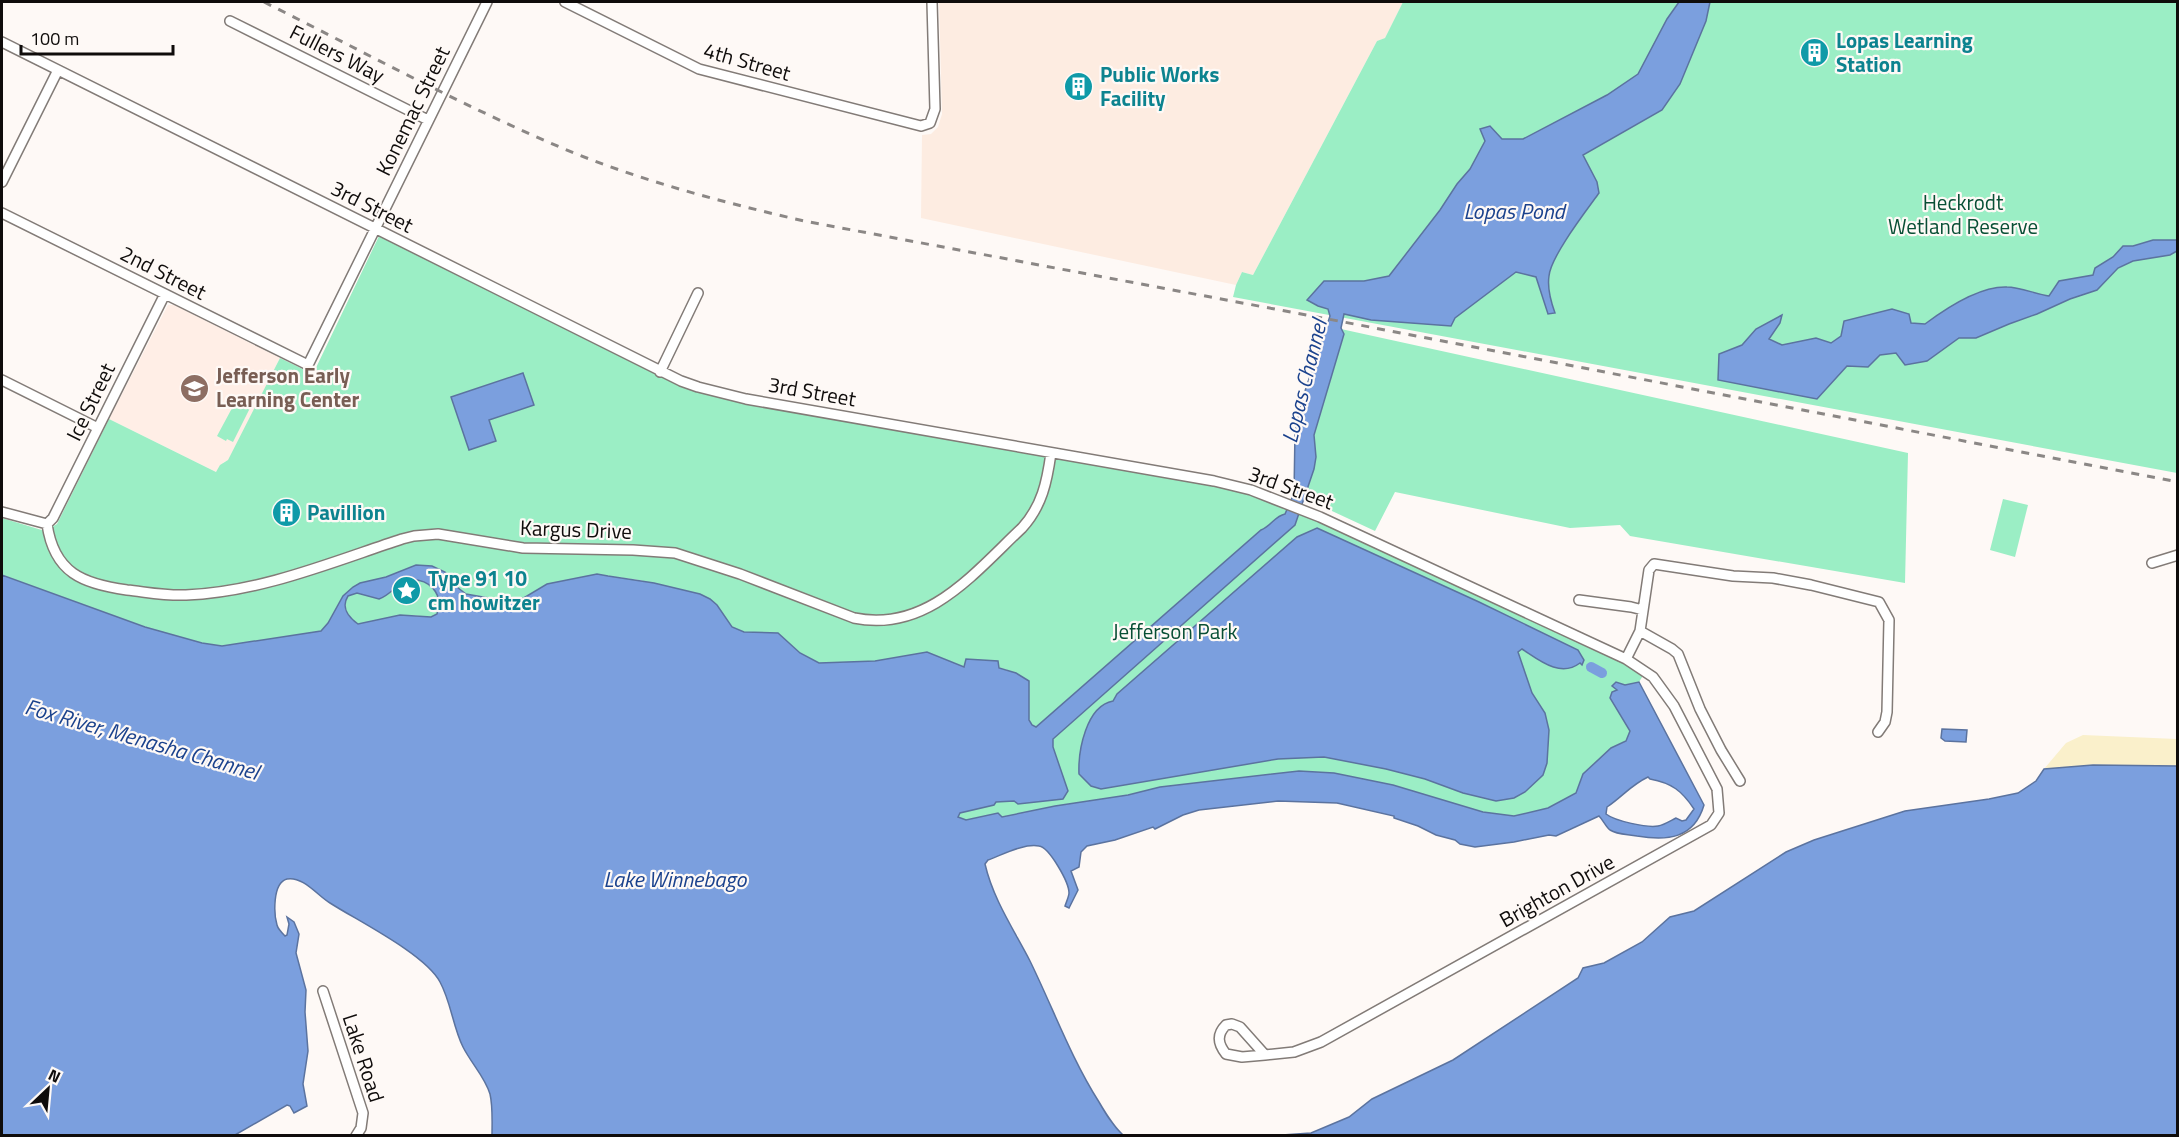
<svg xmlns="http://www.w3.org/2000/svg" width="2179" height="1137" font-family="'Titillium Web',sans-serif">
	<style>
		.built { fill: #ffeee6 }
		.industrial { fill: #fdece1 }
		.green { fill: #9beec5 }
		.sand { fill: #faf0cb }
		.water { fill: #7b9fde; stroke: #5b739f; stroke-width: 1.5; fill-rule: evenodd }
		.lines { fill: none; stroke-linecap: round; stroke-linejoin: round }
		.canal { stroke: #7b9fde; stroke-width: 10 }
		.minor-casing { stroke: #827b77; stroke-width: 12 }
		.minor { stroke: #fff; stroke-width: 9 }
		.rail { stroke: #8b8785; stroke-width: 3; stroke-dasharray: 8 8; stroke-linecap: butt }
		.labels { text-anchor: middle; stroke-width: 4.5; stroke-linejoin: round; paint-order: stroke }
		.culture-label { font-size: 21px; font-weight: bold; fill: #0d838f; stroke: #fef9f6; text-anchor: start }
		.street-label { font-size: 21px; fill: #0f0c0b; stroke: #fef9f6 }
		.park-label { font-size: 21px; fill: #084f35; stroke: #fef9f6 }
		.education-label { font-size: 21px; font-weight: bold; fill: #785e54; stroke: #fef9f6; text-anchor: start }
		.water-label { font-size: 22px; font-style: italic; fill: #1b428d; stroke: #fef9f6 }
	</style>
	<rect width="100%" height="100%" fill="#fef9f6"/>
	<path class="built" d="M168 305H174L280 358 228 461 224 462 216 472 109 419Z"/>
	<path class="industrial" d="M939 2H1403L1385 38 1377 41 1253 275 1242 272 1236 285 921 218 922 135 931 134 938 127 942 114Z"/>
	<path class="green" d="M1403 2H2177V473L1233 297 1236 285 1242 272 1253 275 1377 41 1385 38Z
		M380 234 718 396 978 445 1211 484 1288 504 1320 522 1626 663 1644 674 1639 682C1626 685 1619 688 1610 698L1630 731 1626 741 1611 748 1583 774 1576 793 1548 808 1514 816 1483 812 1393 785 1334 773 1299 771 1160 787 1128 795 1055 806 1002 817 998 813 966 820 958 817 960 813 994 805 1032 725 1006 669 964 667 927 652 875 661 819 663 800 653 778 633 744 632 732 627 717 605 710 599 700 594 639 580 608 576 597 574 547 584 517 602H512L466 594 457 587 445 572 432 566 416 565 386 577 360 583 343 596 328 623 321 631 222 646 202 643 145 627 2 575V518L45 531 57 524 109 419 216 472 220 465 228 460 280 358 313 374Z
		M1341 329 1908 453 1905 583 1630 536 1620 525 1570 528 1395 492 1375 531 1304 498 1316 457 1314 435 1344 334Z
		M238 397 252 404 233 442 227 439 226 441 217 436Z
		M2003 499 2028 505 2015 557 1990 550Z
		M412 579C432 581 444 595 437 614L431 617 409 615 358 624C348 617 341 607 348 596L357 593 379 599C392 595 398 582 412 579Z"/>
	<path class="sand" d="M2083 735 2177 739V766L2093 765 2044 769 2066 743Z"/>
	<path class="water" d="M1679 2H1710L1706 21 1680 84 1662 110 1583 155 1597 182 1599 193C1586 211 1551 256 1549 276 1547 289 1551 302 1555 313L1548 314 1536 277 1516 272 1455 318 1451 326 1371 320 1344 314 1341 328 1344 334 1314 435 1316 457 1314 469 1295 525 1053 739V747L1068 791 1063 799 1018 804 1014 801 996 802 994 805 960 813 958 817 966 820 998 813 1002 817 1055 806 1128 795 1160 787 1299 771 1334 773 1393 785 1483 812 1514 816 1548 808 1576 793 1583 774 1611 748 1626 741 1630 731 1610 698 1612 692 1617 690 1612 686 1616 682 1625 685 1639 682 1704 805C1694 839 1667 841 1637 836 1628 834 1618 835 1610 830 1606 827 1603 820 1599 816L1556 836 1549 835 1514 842 1475 847 1460 844 1455 840 1436 835 1418 826 1394 818V816L1337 803 1278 801 1199 810 1183 815 1155 829 1153 827 1115 840 1087 846 1081 852 1079 867 1071 871 1078 890 1069 908 1065 906C1066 903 1069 896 1069 893 1069 882 1049 847 1039 846 1024 843 1002 855 988 860L985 864C993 899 1014 930 1030 961 1053 1008 1071 1058 1099 1102 1106 1114 1113 1126 1123 1135H492C492 1123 493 1107 490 1094 485 1077 471 1063 463 1047 453 1027 451 1002 440 982 425 954 358 921 330 903 318 896 303 876 287 879 272 883 274 915 277 925 278 929 282 933 285 936L287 935 289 924 287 917 294 922 299 934 296 953 306 990 305 1012 308 1051 303 1084 307 1106 294 1113 290 1106 287 1105 235 1135H2V575L145 627 202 643 222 646 321 631 328 623 343 596 353 587 360 583 386 577 416 565 432 566 445 572 457 587 466 594 512 602H517L547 584 597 574 608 576 654 583 700 594 710 599 717 605 732 627 744 632 778 633 800 653 819 663 875 661 927 652 964 667 966 659 998 661 999 668 1016 673 1029 681V720L1032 725 1036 727 1261 530C1271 526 1275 516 1285 514L1294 493 1295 432 1302 400 1330 316 1328 309 1318 306 1307 300 1324 281H1364L1389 276 1440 210 1457 184 1470 169 1485 141 1480 129 1490 126 1502 139H1523L1607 95 1638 74 1667 19ZM408 580C429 578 444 593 437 614L431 617 400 615 358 624C348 617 341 607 348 596L357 593 379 599C391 595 396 584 408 580ZM1648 777 1650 779C1672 783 1682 791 1694 809L1686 820 1682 821 1676 818C1670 821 1664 825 1658 826 1647 828 1615 821 1606 814L1607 807C1623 796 1631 785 1648 777Z
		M2153 240H2177V251L2170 255 2133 261 2118 268 2097 290 2070 299 2037 314 2009 324 1976 338H1959L1927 361 1905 365 1896 353 1880 355 1868 367 1847 366 1817 399 1718 380 1719 354 1742 345 1756 329 1782 315 1780 323 1769 339 1782 345 1816 338 1831 343 1841 336 1844 321 1892 309 1909 314 1911 323 1925 324C1945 309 1980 286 2007 287 2019 287 2036 294 2049 296L2059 281 2093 275 2095 268 2113 257 2123 246H2133Z
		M523 373 534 405 489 420 496 441 469 450 451 397Z
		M1317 528 1479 602 1578 650 1584 660 1582 665 1580 663C1560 678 1539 660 1522 649L1518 652 1532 693 1545 713 1549 730 1547 763 1543 775 1525 792 1514 798 1496 801 1463 793 1425 779 1386 769 1324 757 1278 759 1101 789 1091 786 1079 774C1078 751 1086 706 1113 701L1117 694 1297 537Z
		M1942 729 1967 730 1966 742 1945 741 1941 738Z
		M2093 765 2177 766V1135H1282L1311 1133 1349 1117 1372 1099 1453 1060 1578 978 1583 968 1604 963 1642 942 1670 917 1694 911 1786 852 1814 840 1905 811 1989 799 2018 793 2036 781 2044 769Z"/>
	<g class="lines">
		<path class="canal" d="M1591 667 1602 673"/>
		<defs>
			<path id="minor" d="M565 2 699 69 921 126 930 123 935 109 932 2
				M230 21 428 120
				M2 42 681 381 698 387 746 399 1214 481 1251 490 1320 517 1626 659 1653 677 1674 706 1717 789 1719 813 1711 825 1321 1042 1294 1052 1265 1055
				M2 182 58 70
				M2 213 308 365 487 2
				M660 372 698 293
				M2 380 98 428
				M2 512 47 524
				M47 524C54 573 83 584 127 590 146 592 166 596 186 595 261 592 332 562 402 539L414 536 438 534 523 548 633 550 675 553 740 574 854 618C927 633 974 573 1022 528 1042 506 1047 482 1051 453
				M47 524 53 518 165 294
				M2152 563 2178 555
				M1579 600 1631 607 1643 610
				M1640 631 1672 649 1678 654 1700 709 1721 750 1740 781
				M1626 659 1640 631 1649 570 1654 564 1733 576 1773 578 1811 585 1879 602 1889 620 1887 712 1885 722 1878 732
				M323 991 363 1113 361 1128 356 1136
				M1232 1024 1240 1027 1265 1055 1242 1057 1226 1054C1218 1044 1216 1035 1226 1025Z"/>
		</defs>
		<use href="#minor" class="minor-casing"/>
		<use href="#minor" class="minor"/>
		<path class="rail" d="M264 2C366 53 468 109 574 153 649 183 726 203 804 221L1328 319 2178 482"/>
	</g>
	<defs>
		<symbol id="building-disc" viewBox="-11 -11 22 22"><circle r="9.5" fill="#0f9aa8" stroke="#fef9f6"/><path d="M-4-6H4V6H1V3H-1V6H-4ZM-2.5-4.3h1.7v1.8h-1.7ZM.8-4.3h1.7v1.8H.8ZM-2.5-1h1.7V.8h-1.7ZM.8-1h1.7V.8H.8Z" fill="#fff"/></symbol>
		<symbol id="school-disc" viewBox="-11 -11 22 22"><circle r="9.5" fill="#8d6e63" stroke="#fef9f6"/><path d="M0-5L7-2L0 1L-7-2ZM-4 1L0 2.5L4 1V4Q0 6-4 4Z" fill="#fff"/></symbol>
		<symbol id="sight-disc" viewBox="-11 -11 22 22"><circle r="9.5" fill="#0f9aa8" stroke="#fef9f6"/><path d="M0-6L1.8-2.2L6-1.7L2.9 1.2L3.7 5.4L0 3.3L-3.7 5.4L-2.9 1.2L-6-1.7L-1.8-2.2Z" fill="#fff"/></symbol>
	</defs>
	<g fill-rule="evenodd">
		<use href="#building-disc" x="1798" y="36" width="33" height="33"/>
		<use href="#building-disc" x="1062" y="70" width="33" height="33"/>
		<use href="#school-disc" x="178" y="372" width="33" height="33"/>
		<use href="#building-disc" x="270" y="496" width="33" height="33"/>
		<use href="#sight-disc" x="390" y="574" width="33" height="33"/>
	</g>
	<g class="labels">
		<g class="culture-label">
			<text x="1836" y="48">Lopas Learning<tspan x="1836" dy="24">Station</tspan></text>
			<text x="1100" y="82">Public Works<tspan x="1100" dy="24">Facility</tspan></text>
			<text x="307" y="520">Pavillion</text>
			<text x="428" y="586">Type 91 10<tspan x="428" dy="24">cm howitzer</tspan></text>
		</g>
		<g class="street-label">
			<text transform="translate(337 54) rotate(27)" y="7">Fullers Way</text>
			<text transform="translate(747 62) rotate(16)" y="7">4th Street</text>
			<text transform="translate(413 111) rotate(-64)" y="7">Konemac Street</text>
			<text transform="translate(372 207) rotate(27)" y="7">3rd Street</text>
			<text transform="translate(163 273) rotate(27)" y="7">2nd Street</text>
			<text transform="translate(812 392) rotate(10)" y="7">3rd Street</text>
			<text transform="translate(91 402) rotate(-64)" y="7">Ice Street</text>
			<text transform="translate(1291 488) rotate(20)" y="7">3rd Street</text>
			<text transform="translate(576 530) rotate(2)" y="7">Kargus Drive</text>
			<text transform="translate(1557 891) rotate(-29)" y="7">Brighton Drive</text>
			<text transform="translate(363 1058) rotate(72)" y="7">Lake Road</text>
		</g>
		<g class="park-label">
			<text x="1963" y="210">Heckrodt<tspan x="1963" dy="24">Wetland Reserve</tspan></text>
			<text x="1175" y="639">Jefferson Park</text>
		</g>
		<g class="education-label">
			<text x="216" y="383">Jefferson Early<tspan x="216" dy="24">Learning Center</tspan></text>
		</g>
		<g class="water-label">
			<text x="1514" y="219">Lopas Pond</text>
			<text transform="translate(1304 381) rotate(-76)" y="8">Lopas Channel</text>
			<text transform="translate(142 739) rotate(16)" y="8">Fox River, Menasha Channel</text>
			<text x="675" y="887">Lake Winnebago</text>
		</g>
	</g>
	<rect width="2179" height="1137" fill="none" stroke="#0f0c0b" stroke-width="6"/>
	<g transform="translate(48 1089) rotate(26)" stroke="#fef9f6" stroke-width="4.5" paint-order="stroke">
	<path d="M0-4.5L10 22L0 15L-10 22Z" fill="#0f0c0b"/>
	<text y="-9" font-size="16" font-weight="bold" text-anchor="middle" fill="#0f0c0b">N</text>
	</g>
	<path d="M21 45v9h152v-9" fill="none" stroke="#0f0c0b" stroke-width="3"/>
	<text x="30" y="45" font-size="18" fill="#0f0c0b" stroke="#fef9f6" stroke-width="4.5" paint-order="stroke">100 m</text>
</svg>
